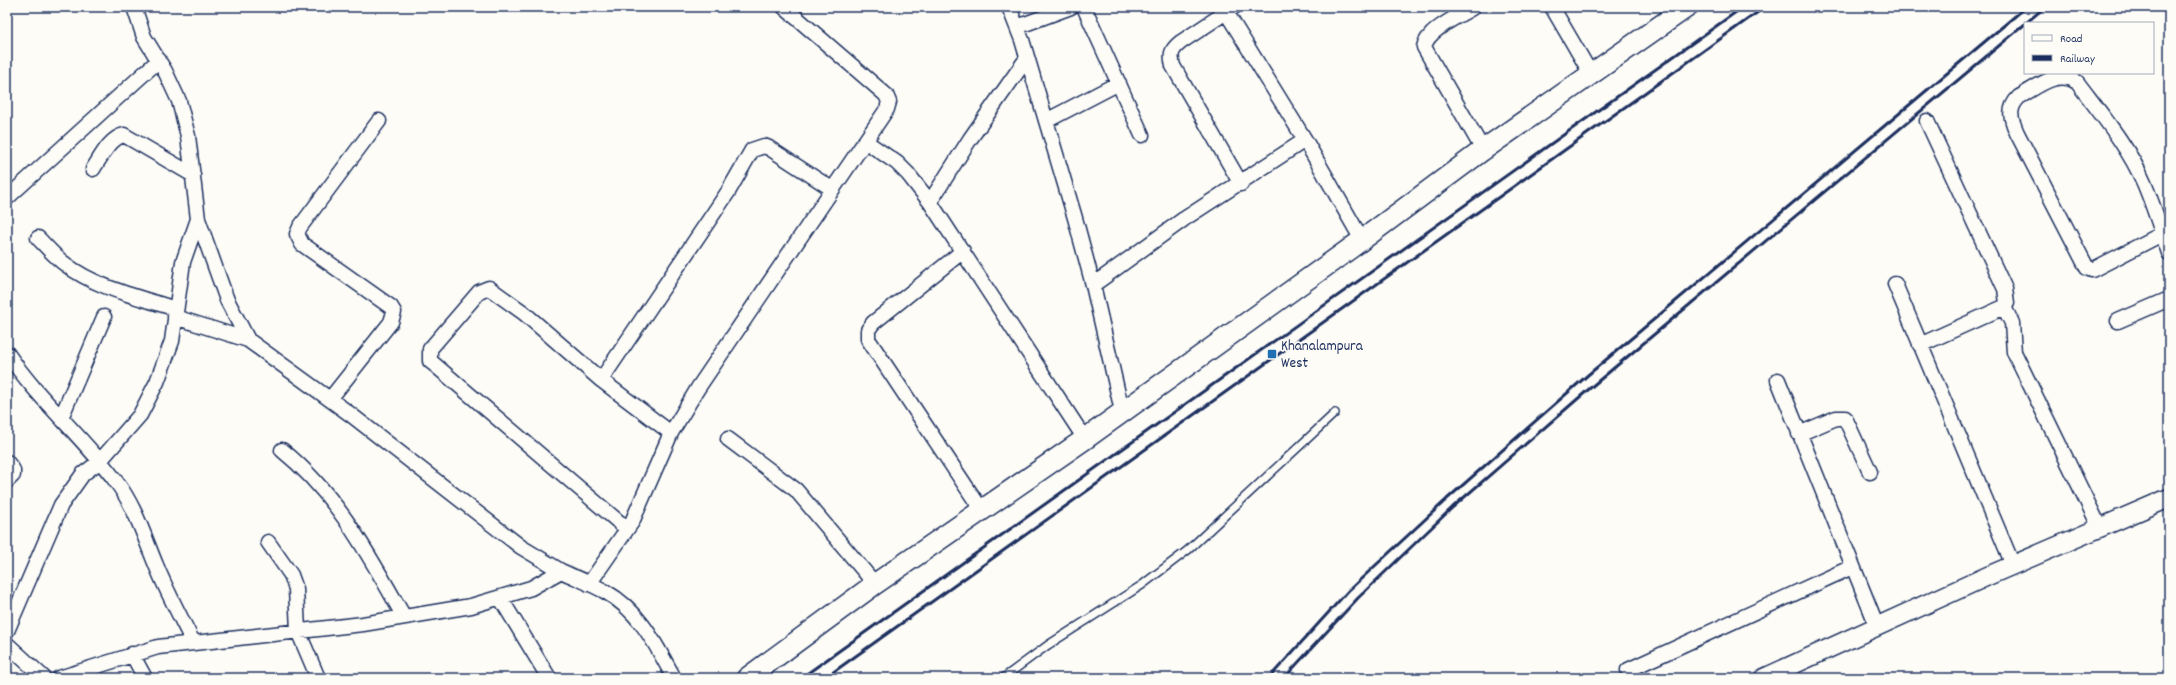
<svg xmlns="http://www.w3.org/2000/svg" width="2176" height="685" font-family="Dekko,sans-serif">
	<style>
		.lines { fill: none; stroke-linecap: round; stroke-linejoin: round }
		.service-casing { stroke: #1b2f5e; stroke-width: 10 }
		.minor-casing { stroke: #1b2f5e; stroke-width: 17 }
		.tertiary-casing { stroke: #1b2f5e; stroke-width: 21 }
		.secondary-casing { stroke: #1b2f5e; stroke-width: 23 }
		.service { stroke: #fdfcf7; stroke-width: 7 }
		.minor { stroke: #fdfcf7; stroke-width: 14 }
		.tertiary { stroke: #fdfcf7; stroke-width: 18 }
		.secondary { stroke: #fdfcf7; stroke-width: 20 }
		.rail { stroke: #1b2f5e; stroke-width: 3 }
		.poi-dot { fill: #1f6fb2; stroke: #fdfcf7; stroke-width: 1.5 }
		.labels { text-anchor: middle; stroke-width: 3.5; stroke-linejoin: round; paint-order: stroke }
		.poi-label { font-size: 15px; fill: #1b2f5e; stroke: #fdfcf7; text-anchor: start }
	</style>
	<rect width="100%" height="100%" fill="#fdfcf7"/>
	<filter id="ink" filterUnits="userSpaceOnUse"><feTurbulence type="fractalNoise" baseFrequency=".025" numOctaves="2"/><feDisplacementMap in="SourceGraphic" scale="8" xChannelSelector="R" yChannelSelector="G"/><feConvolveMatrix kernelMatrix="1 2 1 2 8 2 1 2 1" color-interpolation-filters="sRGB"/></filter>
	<g filter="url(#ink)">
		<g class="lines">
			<defs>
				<path id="service" d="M1003 678 1048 645 1142 585 1188 550 1335 413"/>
				<path id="minor" d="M134 7 144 37 165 71 179 101 188 136 198 219 227 300 248 340 350 414 521 547 561 571
					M1009 7 1022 40 1075 218 1093 285 1122 411
					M1084 7 1142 135
					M1223 7 1305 140 1362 240
					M1234 7 1181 42C1171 50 1170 54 1173 66L1241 184
					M1473 7C1459 16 1427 30 1424 47L1483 150
					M1552 7 1591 74
					M1017 27 1071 7
					M1046 121 1119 83
					M865 141 897 163 908 174 930 202 1085 439
					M93 169C101 157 110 138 124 135L193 175
					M7 198 159 60
					M930 202 970 139 1027 58
					M2162 234 2096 268 2092 270 2087 268 2017 133C2011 119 2007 109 2019 97 2037 87 2057 69 2077 82 2101 114 2128 146 2144 183 2153 204 2160 227 2168 250L2169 253
					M38 238C47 247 55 257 65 264 96 288 139 297 176 309
					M963 251 873 323 868 330V339L981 509
					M1895 284 2013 565
					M1093 285 1184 219 1305 140
					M2004 307 2012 323 2014 352 2100 528
					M175 317 248 340
					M2118 321 2169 299
					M1920 345 2004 307 2007 303 2005 289 1927 121
					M7 353C38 399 82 436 115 480 135 506 144 536 156 565 167 592 180 616 193 642
					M601 380 728 192 752 150 764 146 769 148 832 189
					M1778 380 1877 626
					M330 399 391 322 394 312 391 307 302 244 297 234 300 227 379 121
					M61 418 104 317
					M1799 434 1836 418H1845L1870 472
					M728 439 796 490 875 584
					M282 450C337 494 370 557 404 617
					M7 462 13 470V475L7 481
					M627 529 435 365 430 361V349L479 292 489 288 524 313 601 380 671 433
					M268 542 291 575 296 589 298 631 318 678
					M589 584 632 522 671 433 698 388 887 109 889 102 886 95 784 7
					M501 599 549 678
					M7 631 61 505 83 474 99 462 140 415 157 382 172 341 183 262 198 219
					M7 644 44 678
					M132 654 145 678
					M1628 670 1852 567
					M59 678 158 647 363 624 471 606 531 588 561 571C576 578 592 584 606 592 640 611 656 645 674 678"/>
				<path id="tertiary" d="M1764 678 1990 575 2169 498"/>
				<path id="secondary" d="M747 678 875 584 1085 439 1362 240 1483 150 1687 7"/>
			</defs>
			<use href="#service" class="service-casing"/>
			<use href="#minor" class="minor-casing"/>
			<use href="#tertiary" class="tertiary-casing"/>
			<use href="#secondary" class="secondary-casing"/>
			<use href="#service" class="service"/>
			<use href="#minor" class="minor"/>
			<use href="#tertiary" class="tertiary"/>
			<use href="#secondary" class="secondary"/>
			<path class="rail" d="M2026 23 2045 7
				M801 678 1743 7
				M825 678 1765 7
				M1269 678 1348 591 1447 499 1589 374 2026 7
				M1284 678 1358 598 1453 507 1596 383 2025 24"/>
		</g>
	</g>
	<rect class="poi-dot" x="1267" y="349" width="10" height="10" rx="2"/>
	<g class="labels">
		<g class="poi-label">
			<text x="1281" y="350">Khanalampura<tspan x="1281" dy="17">West</tspan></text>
		</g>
	</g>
	<rect width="2176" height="685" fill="none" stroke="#fdfcf7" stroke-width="24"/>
	<rect x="12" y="12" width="2152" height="661" fill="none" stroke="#1b2f5e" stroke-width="1.5" filter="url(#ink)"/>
	<rect x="2024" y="22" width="130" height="52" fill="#fdfcf7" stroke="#a3aaba"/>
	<rect x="2032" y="35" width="20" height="6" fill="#fdfcf7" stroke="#a3aaba"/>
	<text x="2060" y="42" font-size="12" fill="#1b2f5e">Road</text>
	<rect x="2032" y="55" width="20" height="6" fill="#1b2f5e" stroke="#a3aaba"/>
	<text x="2060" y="62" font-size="12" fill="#1b2f5e">Railway</text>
</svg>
